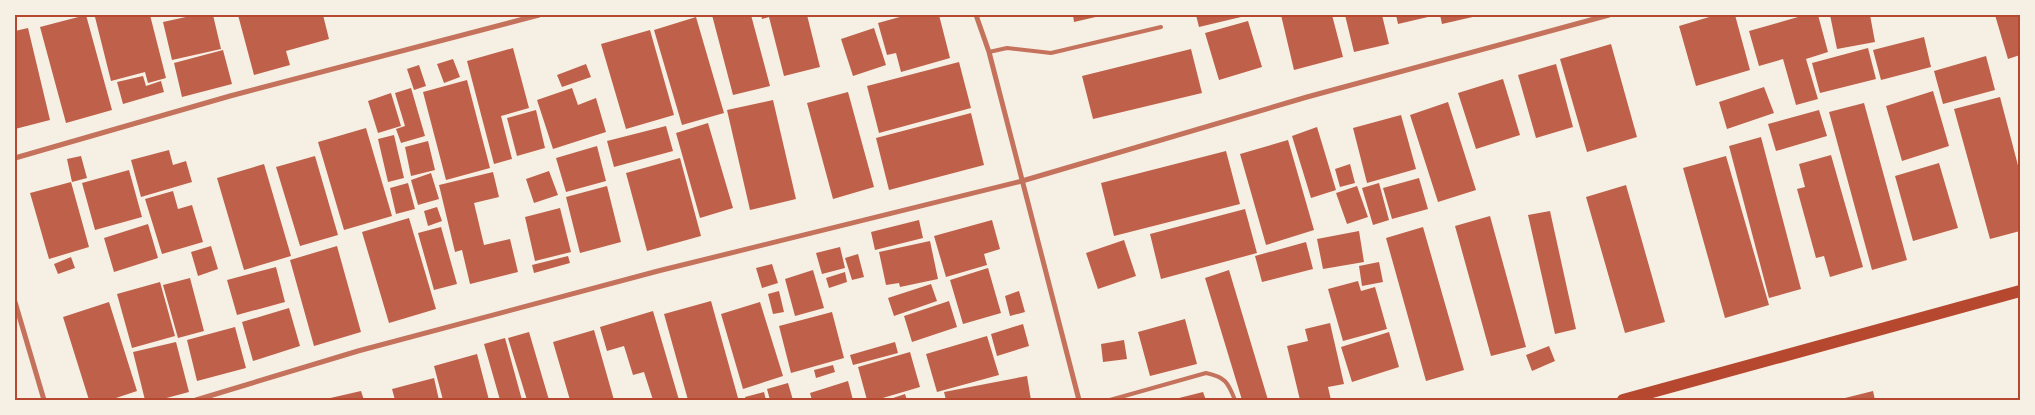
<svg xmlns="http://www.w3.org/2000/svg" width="2035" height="415" font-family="Bitter,serif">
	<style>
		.building { fill: #bf614a }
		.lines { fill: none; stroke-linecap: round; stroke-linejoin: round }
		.service { stroke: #c5725c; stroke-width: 4 }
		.minor { stroke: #c5725c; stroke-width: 5 }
		.primary { stroke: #b5482f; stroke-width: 12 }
		.neatline { fill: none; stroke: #b5482f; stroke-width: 2 }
	</style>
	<rect width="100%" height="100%" fill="#f6efe4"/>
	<path class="building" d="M86 15 112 110 66 123 40 27Z
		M103 15H150L166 78 148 83 145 72 111 81 95 17Z
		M195 15H213L221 49 172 60 163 22Z
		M238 15H323L329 39 286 51 290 65 254 75Z
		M712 15H751L770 86 733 95Z
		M761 15H807L820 67 784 76 769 17 762 19Z
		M907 15H939L950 58 901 72 896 53 887 55 878 23Z
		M1073 15H1100V16L1074 22Z
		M1196 15H1241V17L1199 27Z
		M1281 15H1332L1343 57 1294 70Z
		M1345 15H1382L1389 44 1354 52Z
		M1396 15H1427L1428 17 1398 24Z
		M1440 15H1477V16L1442 24Z
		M1716 15H1735L1750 70 1696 86 1679 26Z
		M1805 15H1818L1828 52 1806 59 1818 99 1796 105 1783 59 1759 66 1749 31Z
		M1830 15H1870L1875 42 1837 49Z
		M1995 15H2020V55L2008 59Z
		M696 17 724 113 682 125 654 30Z
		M1248 21 1262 67 1219 80 1205 33Z
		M28 28 50 120 15 129V31Z
		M874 28 886 65 853 76 841 39Z
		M650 30 674 115 626 129 601 44Z
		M1924 37 1931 67 1881 80 1873 50Z
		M1611 44 1637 137 1587 152 1560 59Z
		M513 48 529 108 501 116 512 159 494 164 467 61Z
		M1868 48 1876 79 1820 93 1812 63Z
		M1191 49 1202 93 1093 119 1082 76Z
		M223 50 232 84 182 97 174 63Z
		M1986 56 1995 90 1943 104 1934 71Z
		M453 59 460 77 444 83 437 64Z
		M959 62 971 108 879 133 867 86Z
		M586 64 591 77 562 87 557 75Z
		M1556 64 1573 127 1536 138 1518 75Z
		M419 65 426 86 414 90 407 69Z
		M143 76 146 86 161 81 164 92 123 104 117 82Z
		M1503 79 1520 135 1476 149 1458 93Z
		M467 80 490 168 446 180 423 92Z
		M1764 87 1774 113 1727 129 1719 102Z
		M411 88 425 136 401 143 396 129 405 126 395 93Z
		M572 88 578 105 596 98 606 132 553 149 537 100Z
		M1933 91 1949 146 1902 161 1886 106Z
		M848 92 874 187 833 199 807 103Z
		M391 93 401 126 378 133 368 101Z
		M2000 97 2020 173V231L1990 239 1954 109Z
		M773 100 796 199 750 210 727 110Z
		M1448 102 1476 190 1438 202 1410 115Z
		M1864 103 1907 260 1872 270 1829 112Z
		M536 110 545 148 517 156 507 118Z
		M1819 110 1827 136 1776 151 1768 124Z
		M971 113 984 165 889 190 876 138Z
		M1401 115 1416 169 1367 183 1353 128Z
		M708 123 733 208 700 218 676 133Z
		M666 126 673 151 614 167 607 141Z
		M1317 127 1336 190 1311 198 1292 136Z
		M366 128 392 216 344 230 318 142Z
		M394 135 404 178 388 182 378 139Z
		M1761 137 1801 289 1769 298 1729 146Z
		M1288 140 1314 230 1266 245 1240 154Z
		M428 141 435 170 411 176 405 147Z
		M597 146 606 181 566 192 556 158Z
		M169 150 173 165 186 161 192 182 141 197 131 160Z
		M1226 151 1240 204 1114 236 1101 183Z
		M1831 155 1863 267 1830 277 1824 256 1816 258 1797 189 1805 187 1799 164Z
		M81 156 87 178 72 182 67 159Z
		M315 156 338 235 300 246 276 167Z
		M1726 156 1769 305 1725 318 1683 168Z
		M680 158 701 236 647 251 626 173Z
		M1939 163 1958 228 1913 241 1895 176Z
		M264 164 291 256 244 270 217 178Z
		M1350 164 1355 183 1340 187 1335 169Z
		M129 170 142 217 95 230 82 183Z
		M549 171 558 195 534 203 526 179Z
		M493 172 499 197 474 203 484 245 510 239 518 272 470 284 462 250 455 252 439 185Z
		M431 173 439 199 418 205 411 180Z
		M1419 178 1428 209 1392 219 1383 188Z
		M71 182 89 247 49 259 30 193Z
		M408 183 415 209 396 214 390 188Z
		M1379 183 1389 220 1373 225 1362 188Z
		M1626 185 1665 322 1625 333 1586 197Z
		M607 186 621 242 580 253 566 197Z
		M1357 186 1368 217 1347 224 1336 193Z
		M173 191 178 209 192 205 203 242 162 254 145 199Z
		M437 207 442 221 428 226 424 211Z
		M560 208 571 252 535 261 525 217Z
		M1245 209 1257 253 1161 279 1150 234Z
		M1550 211 1576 329 1555 334 1528 215Z
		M1490 216 1526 347 1491 356 1455 226Z
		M409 218 436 309 389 323 362 232Z
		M919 220 923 238 875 250 871 232Z
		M992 220 1000 249 984 254 987 265 946 277 934 236Z
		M148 224 158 258 114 272 104 238Z
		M441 227 457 284 434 290 418 233Z
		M1423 227 1464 370 1426 381 1386 238Z
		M1359 231 1364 262 1323 269 1317 239Z
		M1124 240 1136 276 1098 289 1086 253Z
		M930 241 938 279 900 287 899 283 886 285 879 252Z
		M1306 242 1313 269 1262 282 1255 256Z
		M211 246 218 269 198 276 191 252Z
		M337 246 361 332 314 346 290 260Z
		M840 247 845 268 822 274 816 253Z
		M858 254 864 277 852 280 845 258Z
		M568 256 570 263 534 273 532 265Z
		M71 257 75 268 58 274 54 264Z
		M1379 262 1383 282 1362 286 1359 266Z
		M772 264 778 283 762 288 756 268Z
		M276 267 285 302 237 315 227 280Z
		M988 268 1001 313 963 324 950 280Z
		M813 270 824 308 795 316 785 279Z
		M1229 270 1268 400H1242L1205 278Z
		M845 272 847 282 829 288 826 278Z
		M190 278 204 331 178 338 163 285Z
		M1358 281 1361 291 1375 287 1387 329 1343 341 1328 289Z
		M160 282 175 336 132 348 117 294Z
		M931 284 937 301 894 316 888 298Z
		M779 291 784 312 773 314 768 294Z
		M1019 291 1025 312 1010 316 1005 296Z
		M711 301 738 398 730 400H688L664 314Z
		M949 301 957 327 912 342 904 316Z
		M109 302 137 391 110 400H89L63 317Z
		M760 302 783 376 743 389 721 314Z
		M289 308 300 346 253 361 242 322Z
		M653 311 679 400H653L644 372 633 375 624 346 607 351 600 327Z
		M832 312 844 358 791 373 779 326Z
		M1185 319 1197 364 1150 376 1138 332Z
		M1330 323 1344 384 1328 387 1331 400H1300L1287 346 1308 341 1305 329Z
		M1023 324 1029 346 997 356 991 334Z
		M235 327 246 368 197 381 187 340Z
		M594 330 614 400H570L553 342Z
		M529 332 549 400H527L508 338Z
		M1389 332 1399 367 1352 382 1341 347Z
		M987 336 999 375 937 392 926 354Z
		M505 338 522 400H500L484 344Z
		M1124 340 1127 359 1103 362 1101 344Z
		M176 342 189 392 159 400H145L133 352Z
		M895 342 898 353 853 365 850 355Z
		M1549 346 1555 361 1532 371 1526 355Z
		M910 352 920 387 876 400H867L858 367Z
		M477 354 489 400H443L434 366Z
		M833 365 835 372 816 378 814 370Z
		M1027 376 1031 400H946L944 392Z
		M434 378 439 400H395L392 389Z
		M848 381 853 400H812L810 393Z
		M788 383 793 400H770L767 389Z
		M361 391 364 400H326V399Z
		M1873 391 1875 400H1841V399Z
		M764 392 766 400H746L745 397Z
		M1203 392 1206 400H1175V399Z
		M905 394 907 400H887Z"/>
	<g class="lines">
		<path class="service" d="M989 52 1007 48 1051 53 1161 27
			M1110 400 1206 373C1225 377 1228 382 1235 400"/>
		<path class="minor" d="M976 15 989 52 1079 400
			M15 158 230 96 539 15
			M15 302 44 400
			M196 400 358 351 658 271 1022 181 1307 97 1609 15"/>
		<path class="primary" d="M1623 400 2020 291"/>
	</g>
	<rect width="2035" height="415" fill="none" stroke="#f6efe4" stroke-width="32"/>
	<rect x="16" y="16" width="2003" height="383" class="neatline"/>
</svg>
